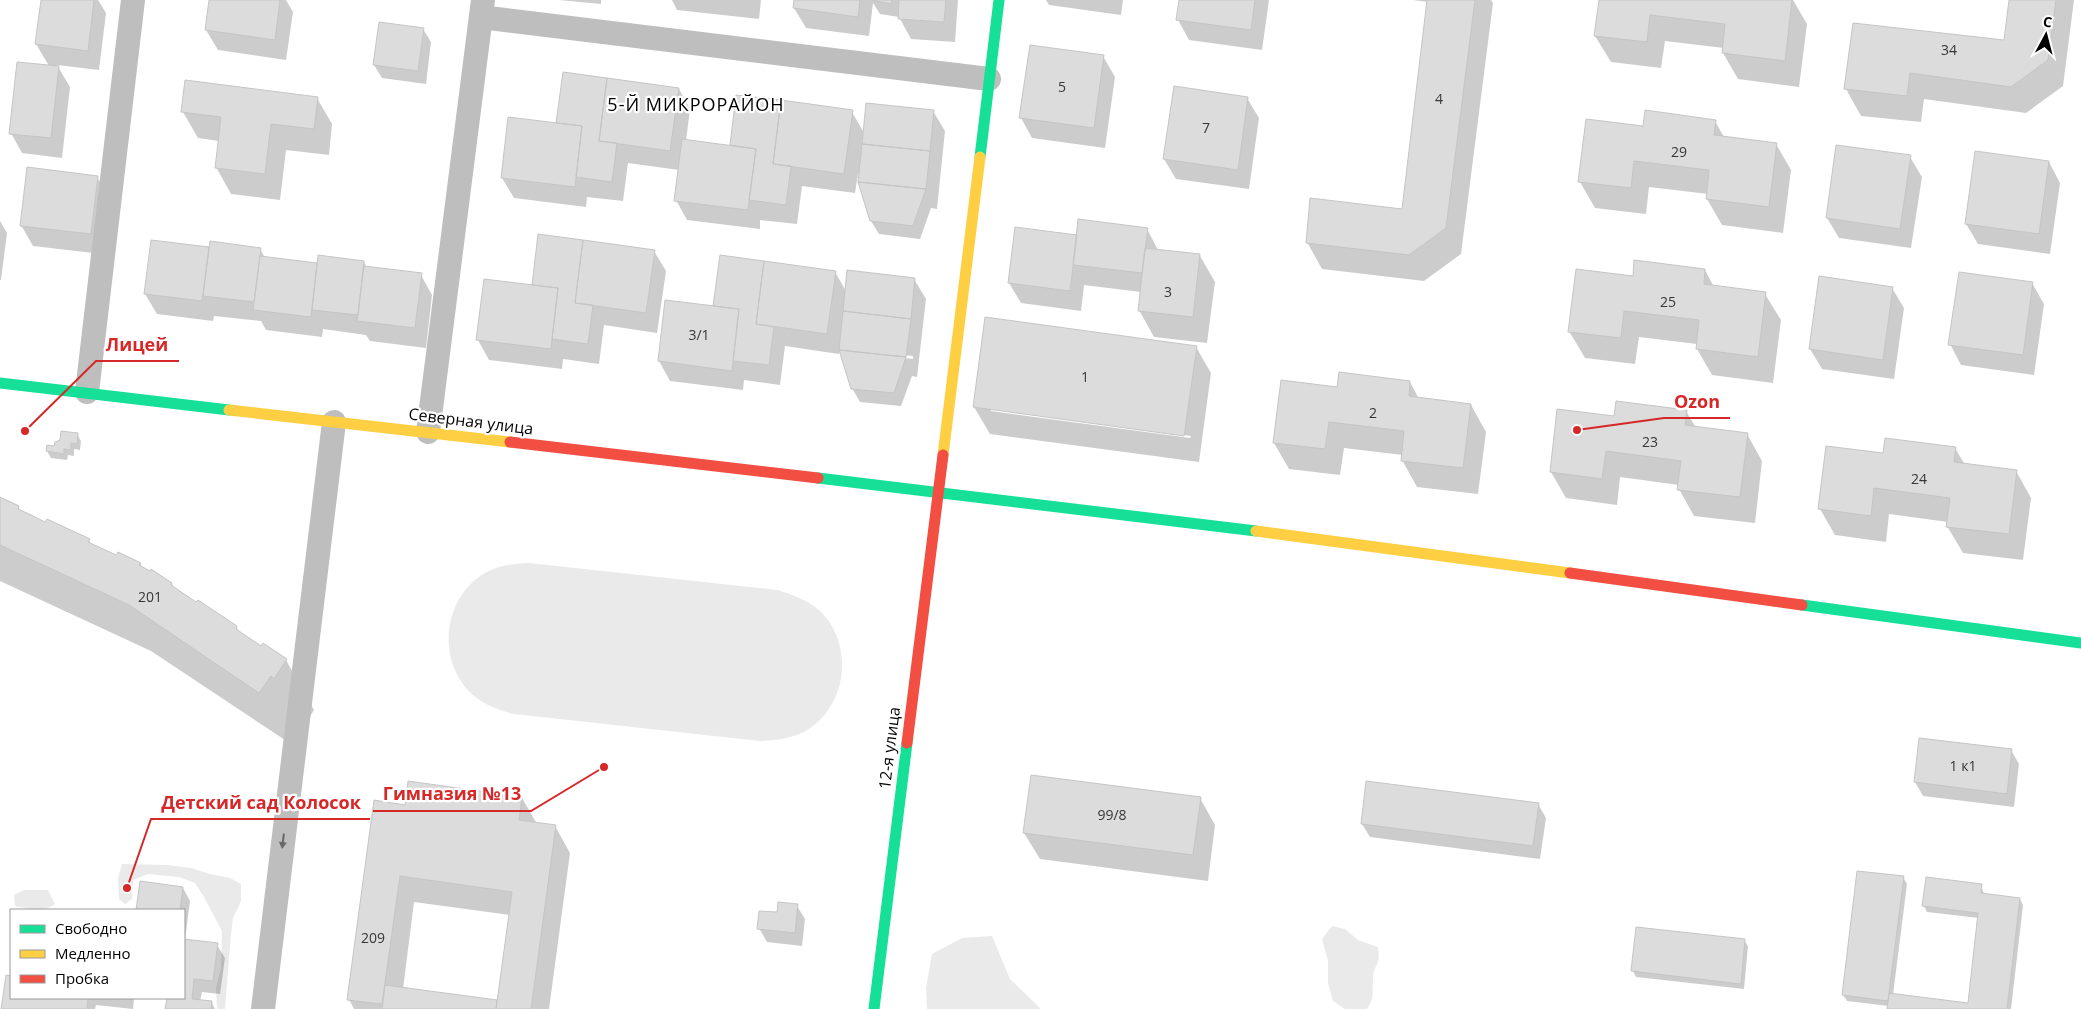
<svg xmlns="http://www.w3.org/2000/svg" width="2081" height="1009" font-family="'Open Sans',sans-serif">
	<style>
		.green { fill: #eaeaea }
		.shadow { fill: #0003; fill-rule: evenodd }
		.building { fill: #dcdcdc; stroke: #c5c5c5 }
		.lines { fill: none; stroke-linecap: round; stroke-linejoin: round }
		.street { stroke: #bebebe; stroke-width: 24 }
		.fast { stroke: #16e098; stroke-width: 11 }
		.slow { stroke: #ffcf43; stroke-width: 11 }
		.jam { stroke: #f24e42; stroke-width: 11 }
		.oneway { fill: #686868 }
		.labels { text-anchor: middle; stroke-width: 4.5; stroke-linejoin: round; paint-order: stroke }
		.number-label { font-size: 14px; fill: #373737 }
		.street-label { font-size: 16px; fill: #000; stroke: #fff }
		.neighbourhood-label { font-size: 18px; letter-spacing: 1px; fill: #000; stroke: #fff }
		.leader { fill: none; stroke: #d62828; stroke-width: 2 }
		.callout-dot { fill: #d62828; stroke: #fff; stroke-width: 2 }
		.callout-label { font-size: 18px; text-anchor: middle; font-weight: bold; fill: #d62828; stroke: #fff; stroke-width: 4.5; stroke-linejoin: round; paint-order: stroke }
	</style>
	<rect width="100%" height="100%" fill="#fff"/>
	<path class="green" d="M529 563 778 590C793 595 807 600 819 610 855 643 848 708 804 732 790 739 776 740 760 741L514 714C498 710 485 705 473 695 436 663 442 598 485 573 499 565 513 564 529 563Z
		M122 864 166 865 191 868 210 874 230 878 241 884V901L233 918 231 934 225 1009H217L216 988 221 968 222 931 204 897 195 883 179 877 148 874 133 880 132 899 125 904 119 899 118 878Z
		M24 890H48L55 904C43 913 29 909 15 906L14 895Z
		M1332 926 1345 929 1358 940 1378 947C1381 967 1374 963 1373 978 1372 992 1375 997 1367 1009H1345L1333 1001 1328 983V961L1322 939Z
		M992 936 1010 979 1041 1009H927L926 988 932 954 962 938Z"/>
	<path class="shadow" d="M42 0H98L106 13 99 70 57 65 70 87 62 158 22 153 11 133 49 66 36 44Z
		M210 0H286L293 12 286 60 218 50 206 30Z
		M559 0H601V4Z
		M672 0H761L759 19 677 10Z
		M795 0H958L955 42 911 39 899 17 880 14 873 3 869 36 806 28 794 8Z
		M1046 0H1123L1121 15 1049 5Z
		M1180 0H1269L1262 50 1189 40 1178 20Z
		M1413 0H1491L1493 3 1461 254 1424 281 1322 269 1307 242 1403 210 1428 2Z
		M1600 0H1793L1807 24 1799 87 1738 79 1723 53 1724 48 1665 41 1661 68 1611 62 1595 36Z
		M2010 0H2074L2063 86 2026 113 1924 99 1921 122 1861 116 1846 89 2005 42Z
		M423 29 431 42 426 84 382 78 374 65Z
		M1103 56 1115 77 1105 148 1032 138 1021 118Z
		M679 89 690 109 686 141 731 147 737 96 852 112 864 133 933 111 945 131 937 209 931 208 920 239 879 234 871 221 860 175 858 174 855 193 802 186 797 224 760 220V229L687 220 676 200 679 170 628 163 623 201 587 197 586 207 514 198 502 178 557 124Z
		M317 98 332 124 329 155 286 150 280 200 231 194 216 167 219 141 198 138 183 112Z
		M1247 98 1259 118 1249 189 1176 179 1164 159Z
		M1715 121 1724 137 1776 144 1791 170 1783 233 1722 225 1707 199 1708 194 1649 187 1646 214 1595 208 1580 182 1644 127Z
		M1910 157 1922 177 1911 248 1839 238 1827 218Z
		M2049 162 2060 183 2050 254 1978 244 1966 224Z
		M97 177 109 198 102 254 33 246 21 225Z
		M0 221 7 233 1 280H0Z
		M1147 229 1158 250 1200 256 1215 282 1207 343 1154 337 1139 310 1141 292 1084 285 1081 311 1021 303 1009 283Z
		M152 241 210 248 260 249 265 258 319 264 364 262 367 268 421 275 432 295 426 348 370 341 366 335 323 329 322 337 266 330 261 321 214 316 213 321 157 314 145 294Z
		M654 251 666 271 657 333 604 325 599 364 563 359 562 369 489 360 478 340 533 286Z
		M1705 270 1714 287 1765 294 1781 320 1773 383 1712 375 1697 349V344L1639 337 1635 364 1585 358 1569 331 1634 277Z
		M835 272 846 291 914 279 926 299 917 377 912 376 901 406 860 402 852 388 839 348V354L785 346 780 385 744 380 743 390 670 381 659 361 666 302 714 308ZM852 350 913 356V359L852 352Z
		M2032 283 2044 304 2034 375 1961 365 1950 344Z
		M1892 288 1904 308 1894 379 1822 369 1810 349Z
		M1196 347 1211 373 1199 462 990 434 974 407ZM991 408 1191 436 1190 438 991 411Z
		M1410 382 1419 399 1471 405 1486 432 1478 494 1417 487 1402 460 1403 455 1344 448 1340 475 1289 469 1274 443 1338 388Z
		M1686 411 1696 428 1747 434 1762 461 1755 523 1694 516 1679 489V485L1620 477 1617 505 1566 498 1551 472 1615 418Z
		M77 434 81 441 80 450 74 449V456L68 455 67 460 51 458 47 451 48 446 55 447Z
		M1955 448 1965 465 2016 471 2031 498 2023 560 1963 553 1947 526 1948 522 1889 514 1886 542 1835 535 1820 509 1884 455Z
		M0 499 18 507 21 512 31 517 89 540 91 545 117 556 140 563 143 569 172 584 175 590 236 627 240 633 262 648 286 660 314 710 303 728 288 742 151 651 0 581Z
		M1920 739 2011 750 2019 764 2014 807 1923 796 1915 782Z
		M522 798 537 824 555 826 570 853 549 1009H354L349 999 406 806ZM414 902 510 915 498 1002 403 989Z
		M1200 798 1215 825 1208 881 1040 859 1024 833Z
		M1538 804 1546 818 1540 859 1370 837 1362 824Z
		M1903 877 1907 884 1893 995 1969 1004 1979 918 1927 912 1924 906 1981 885 1984 894 2020 899 2023 905 2011 1009H1888L1889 1006 1847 1001 1843 995Z
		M141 883 183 888 190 901 185 940 217 945 225 958 220 994 202 992 200 1001 212 1003 215 1009H166L168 998H184V910H138Z
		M797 906 805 919 802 946 767 942 759 928 778 914Z
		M1744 940 1748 946 1744 989 1636 977 1633 971Z
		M7 976 11 977V998H134L133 1009 96 1005 95 1009H2Z"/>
	<path class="building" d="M41 0H94L88 51 35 44Z
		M209 0H280L275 40 205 30Z
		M794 0H860L858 17 793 8Z
		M871 0H892L891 4Z
		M899 0H946L944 22 898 19Z
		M1179 0H1255L1251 30 1176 20Z
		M1427 0H1475L1446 228 1409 255 1306 243 1310 198 1402 209Z
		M1599 0H1792L1785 61 1722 53 1725 24 1650 15 1647 42 1594 36Z
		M2009 0H2056L2048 60 2011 87 1910 73 1907 96 1844 89 1853 23 2004 40Z
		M379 22 424 28 418 71 373 65Z
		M1030 45 1104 55 1094 128 1019 118Z
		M17 62 59 66 51 138 9 134Z
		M563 72 607 78 599 141 617 143 612 182 576 177 582 126 556 123Z
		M607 78 679 88 670 151 599 141Z
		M185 80 318 97 314 129 271 124 265 174 215 168 221 117 181 112Z
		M1174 86 1248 97 1238 170 1163 159Z
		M736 95 781 100 773 164 791 166 786 205 749 200 756 149 730 145Z
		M781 100 853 110 844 174 773 164Z
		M866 103 934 110 930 151 862 144Z
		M1645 110 1716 120 1714 135 1777 143 1769 207 1706 199 1709 170 1634 161 1631 188 1578 182 1586 119 1643 126Z
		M508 117 582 126 575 187 501 178Z
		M682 139 756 149 748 210 674 201Z
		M862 144 930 151 926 189 858 182Z
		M1836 145 1911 155 1900 229 1826 218Z
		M1975 151 2049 161 2039 234 1965 224Z
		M27 167 98 176 91 234 20 226Z
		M858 182 926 189 913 226 870 221Z
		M1078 219 1148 228 1142 273 1073 265Z
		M1015 227 1077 235 1070 291 1008 283Z
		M538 234 583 240 575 303 593 305 588 344 552 339 558 288 532 285Z
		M151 240 209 247 202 301 144 294Z
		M583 240 655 250 646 313 575 303Z
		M210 241 261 248 254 302 203 296Z
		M1145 248 1200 254 1193 317 1138 311Z
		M318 255 364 261 358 315 312 310Z
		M720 255 764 261 756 324 774 327 769 365 733 361 739 309 713 306Z
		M260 256 317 263 311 317 253 310Z
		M1634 260 1705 269 1704 284 1766 292 1758 357 1696 349 1699 320 1624 311 1621 338 1568 332 1576 269 1633 276Z
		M764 261 836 271 827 334 756 324Z
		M364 266 422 273 415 328 357 321Z
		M847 270 915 278 911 319 843 311Z
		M1959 272 2033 282 2023 355 1948 345Z
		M1819 276 1893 287 1883 360 1809 349Z
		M484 279 558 288 551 349 476 340Z
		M665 300 739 309 732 371 658 361Z
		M843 311 911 319 906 357 839 350Z
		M985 317 1197 346 1184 436 973 407Z
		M839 350 906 357 894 393 851 389Z
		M1339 372 1410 381 1409 396 1471 404 1463 468 1401 461 1404 431 1329 422 1325 449 1273 443 1281 380 1337 387Z
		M1616 401 1687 410 1685 425 1748 433 1740 497 1677 490 1681 461 1606 451 1602 479 1550 472 1557 409 1614 416Z
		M61 431 78 433 77 444 71 443V450L64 449V454L46 451 47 445 54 446 55 442 60 440Z
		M1885 438 1956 447 1954 462 2017 470 2009 534 1946 527 1950 498 1874 488 1871 516 1818 509 1826 446 1883 453Z
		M0 497 19 506 18 509 31 515 45 522 47 519 90 539 88 542 116 555 118 552 141 563 139 565 150 571 151 569 172 583 171 585 196 602 198 600 237 626 236 629 261 646 263 643 287 659 274 679 271 676 259 693 129 605 0 545Z
		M1919 738 2012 749 2007 794 1914 782Z
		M1031 775 1201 797 1193 855 1023 833Z
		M408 781 522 797 519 820 556 825 531 1009H496L512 892 400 876 382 1004 347 1000 374 800 405 805Z
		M1366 781 1539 803 1533 846 1361 824Z
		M1857 871 1904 876 1888 1001 1842 995Z
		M1926 877 1982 884 1981 893 2020 898 2007 1009H1887L1889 993 1968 1003 1978 913 1922 906Z
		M140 881 183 887 180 910H136Z
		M778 902 798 904 795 933 757 929 759 911 777 912Z
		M1636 927 1745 939 1741 984 1631 971Z
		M184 939 218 943 213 981 194 979 192 999 212 1001 211 1009H165L167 998H184Z
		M6 975 11 976V998H88L87 1009H1Z
		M385 985 497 1000 496 1009H382Z"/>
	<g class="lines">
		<path class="street" d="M481 17 989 79
			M87 392 133 0
			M428 432 483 0
			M263 1009 334 422"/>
		<path class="fast" d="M980 157 999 0
			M0 383 229 410
			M818 478 1256 531
			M1802 605 2081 643
			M874 1009 907 743"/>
		<path class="slow" d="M229 410 510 442
			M943 455 980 157
			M1256 531 1570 573"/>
		<path class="jam" d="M510 442 818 478
			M1570 573 1802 605
			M907 743 943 455"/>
	</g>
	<defs><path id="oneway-solid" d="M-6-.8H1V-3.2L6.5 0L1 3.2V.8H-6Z" transform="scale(1.25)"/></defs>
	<use class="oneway" href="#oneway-solid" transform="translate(283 841) rotate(97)"/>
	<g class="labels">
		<g class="number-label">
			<text x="1949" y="55">34</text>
			<text x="1062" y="92">5</text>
			<text x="1439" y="104">4</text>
			<text x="1206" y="133">7</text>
			<text x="1679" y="157">29</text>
			<text x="1168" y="297">3</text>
			<text x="1668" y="307">25</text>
			<text x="699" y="340">3/1</text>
			<text x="1085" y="382">1</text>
			<text x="1373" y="418">2</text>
			<text x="1650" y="447">23</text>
			<text x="1919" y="484">24</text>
			<text x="150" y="602">201</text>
			<text x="1963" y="771">1 к1</text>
			<text x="1112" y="820">99/8</text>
			<text x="373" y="943">209</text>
		</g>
		<g class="street-label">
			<text transform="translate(471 421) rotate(7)" y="6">Северная улица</text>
			<text transform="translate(889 748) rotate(-83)" y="6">12-я улица</text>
		</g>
		<g class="neighbourhood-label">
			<text x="696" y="111">5-Й МИКРОРАЙОН</text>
		</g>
	</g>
	<path class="leader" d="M25 431L96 361H179M1577 430L1664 418H1730M604 767L531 811H373M127 888L151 819H370"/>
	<g class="callout-dot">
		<circle cx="25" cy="431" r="5"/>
		<circle cx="1577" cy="430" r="5"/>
		<circle cx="604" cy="767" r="5"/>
		<circle cx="127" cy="888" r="5"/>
	</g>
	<g class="callout-label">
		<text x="137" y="351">Лицей</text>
		<text x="1697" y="408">Ozon</text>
		<text x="452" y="800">Гимназия №13</text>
		<text x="261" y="809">Детский сад Колосок</text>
	</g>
	<rect x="10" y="909" width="175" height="90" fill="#ffffff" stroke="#999999"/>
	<rect x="20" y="925" width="25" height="8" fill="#16e098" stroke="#999999"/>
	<text x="55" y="934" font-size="15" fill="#000000">Свободно</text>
	<rect x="20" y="950" width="25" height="8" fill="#ffcf43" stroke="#999999"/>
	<text x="55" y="959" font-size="15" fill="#000000">Медленно</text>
	<rect x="20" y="975" width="25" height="8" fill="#f24e42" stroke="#999999"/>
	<text x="55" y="984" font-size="15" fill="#000000">Пробка</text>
	<g transform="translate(2046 35) rotate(7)" stroke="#ffffff" stroke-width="4" paint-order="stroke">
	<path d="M0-4L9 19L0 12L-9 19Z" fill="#000000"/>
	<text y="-8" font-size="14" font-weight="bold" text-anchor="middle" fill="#000000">С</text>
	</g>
</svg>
